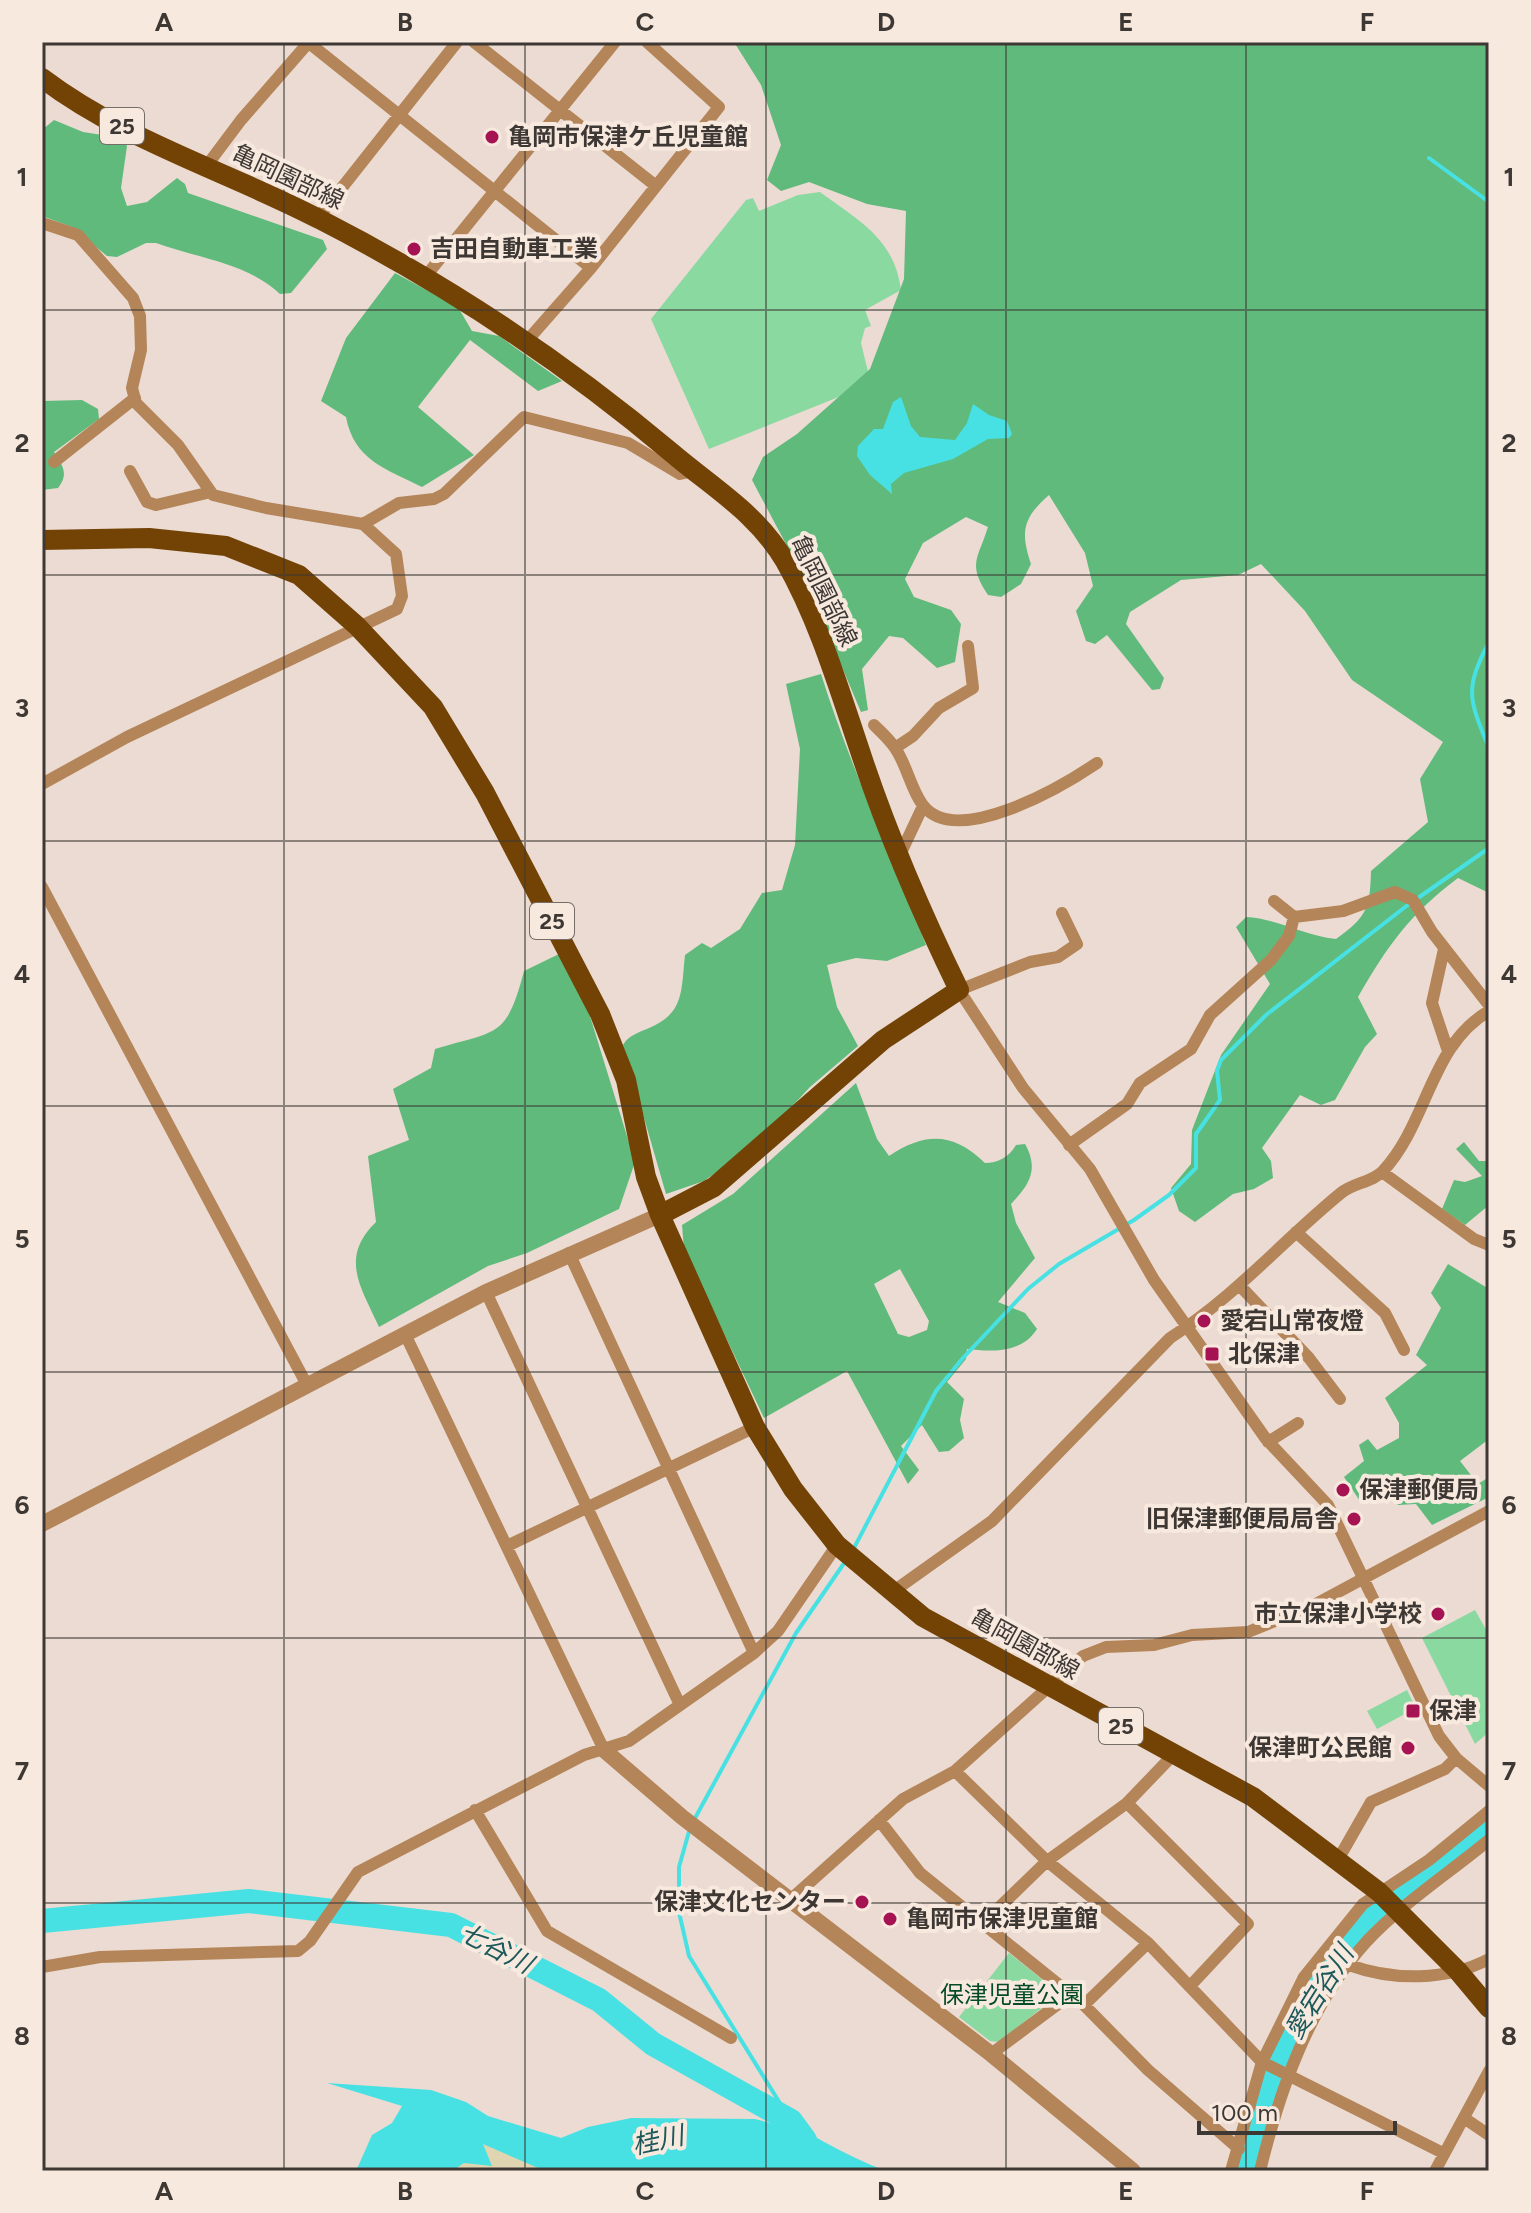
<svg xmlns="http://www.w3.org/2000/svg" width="1531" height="2213" font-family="Figtree,'Noto Sans JP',sans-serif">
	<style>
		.green { fill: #8ad9a0 }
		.forest { fill: #60ba7c; fill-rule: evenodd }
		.sand { fill: #dfd5b0 }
		.water { fill: #48e1e3 }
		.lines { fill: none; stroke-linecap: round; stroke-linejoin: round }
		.stream { stroke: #48e1e3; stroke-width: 4 }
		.river { stroke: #48e1e3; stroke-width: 24 }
		.minor { stroke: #b48559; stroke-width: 12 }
		.tertiary { stroke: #b48559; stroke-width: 16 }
		.primary { stroke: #734305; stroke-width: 20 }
		.grid { fill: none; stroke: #3e3835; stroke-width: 2; stroke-opacity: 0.55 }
		.poi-dot { fill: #a51353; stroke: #f8e9df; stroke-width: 3 }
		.labels { text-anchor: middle; stroke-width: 8; stroke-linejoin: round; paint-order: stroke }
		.shield { fill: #f8e9df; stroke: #766d68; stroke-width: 2 }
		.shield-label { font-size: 22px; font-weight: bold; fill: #3e3835 }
		.poi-label { font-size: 24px; font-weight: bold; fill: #3e3835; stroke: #f8e9df; text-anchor: start }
		.street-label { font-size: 24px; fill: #3e3835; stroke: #f8e9df }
		.park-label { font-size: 24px; fill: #044c25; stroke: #f8e9df }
		.water-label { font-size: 26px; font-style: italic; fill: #1b595a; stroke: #f8e9df }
		.neatline { fill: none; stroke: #3e3835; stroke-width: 3 }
		.grid-label { font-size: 26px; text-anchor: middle; font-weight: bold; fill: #3e3835 }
	</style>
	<rect width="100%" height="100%" fill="#ebdbd2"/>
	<path class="green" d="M820 192C859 221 894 238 901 290L865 310 871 326 865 328 861 343 871 384 709 449 651 319 746 200 753 198 759 211 798 195Z
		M1475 1610 1489 1635V1732L1475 1744 1422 1638Z
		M1407 1690 1416 1708 1377 1729 1367 1711Z
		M1009 1953 1054 1989V1998L999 2042 990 2041 959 2017Z"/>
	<path class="forest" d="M734 42H1489V893L1458 878C1410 914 1388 945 1358 997L1377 1034 1365 1047 1335 1100 1321 1105 1300 1095 1262 1148 1271 1161 1273 1178 1254 1189 1233 1194 1195 1222 1179 1211 1171 1188 1191 1164 1192 1130 1221 1055 1270 984 1236 927 1246 917C1279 919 1302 935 1336 939 1367 917 1370 908 1371 871L1428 822 1420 779 1443 742 1352 680 1305 611 1261 564 1238 575 1181 580 1130 612 1126 624 1164 678 1160 689 1152 690 1107 635 1095 644 1086 641 1076 611 1093 586 1085 553 1049 495C1023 518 1020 531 1031 564L1021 584 1001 597 988 595C967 564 978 559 988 527L966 517 923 543 905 579 914 597 951 610 961 624 955 662 937 668 903 638 889 636 862 669 868 710 861 712 805 580 752 480 763 457 797 434 870 369 904 279 906 211 867 204 809 182 781 191 767 180 781 145 761 85Z
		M54 120 83 132 122 138 127 146 121 188 127 206 147 202 177 178 185 184 188 193 323 240 327 249 291 293 280 294C248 263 197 258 156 243H146L117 257 107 256 72 227 42 216V130Z
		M395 273 458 307 472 331 499 336 562 381 538 391 470 340 418 407 474 455 422 487C386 469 354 460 346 417L321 401 346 338Z
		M82 400 98 409 99 419 54 452C63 466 69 474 58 488L42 490V401Z
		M821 674C850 766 891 854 926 945L887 961 856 958 827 965 837 1007 858 1046 810 1087 759 1142 704 1181 666 1194 623 1045C629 1035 638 1033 649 1028 685 1013 681 990 685 955L702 943 711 948 740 929 762 893 782 890 795 845 800 749 786 684Z
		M559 954 589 1013 635 1162 619 1209 527 1253 488 1266 379 1327C361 1287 339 1258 376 1222L368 1156 409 1140 393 1089 431 1068 435 1049C498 1030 506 1039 524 971Z
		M856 1083 877 1139 889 1156C925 1132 953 1132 985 1163 998 1163 1009 1157 1016 1145L1025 1144C1039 1169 1030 1184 1011 1204L1016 1223 1035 1258 998 1302 1025 1313 1037 1329C1022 1353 992 1352 967 1349L966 1359 947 1382 964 1399 960 1420 964 1438 949 1451 939 1452 922 1425 901 1446 919 1470 908 1484 847 1371 764 1418 684 1249 682 1225 733 1194ZM900 1269 929 1321 927 1330 909 1337 898 1334 874 1284Z
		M1464 1142 1479 1161H1489V1205L1465 1225 1442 1209 1454 1180 1465 1182 1482 1176 1456 1149Z
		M1448 1264 1489 1289V1439L1460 1461 1478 1484 1489 1477V1497L1432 1525 1416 1504 1398 1505 1391 1492 1362 1504 1344 1477 1364 1461 1359 1445 1368 1439 1377 1450 1399 1438V1423L1385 1398 1427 1365 1416 1355 1441 1308 1431 1293Z"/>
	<path class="sand" d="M482 2143 547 2169 452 2171Z"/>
	<path class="water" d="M901 397 911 426 920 437 955 440 967 423 973 404 989 415 1007 421 1012 434 1009 438 988 439 953 459 904 473 891 484 892 494 870 475 857 456 858 446 874 429H883L893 402Z
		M715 2081C773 2108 826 2149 886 2171H545L483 2144 492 2166 464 2163 452 2171H356L372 2135 392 2123 402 2106 327 2083 431 2090 466 2102 488 2116 561 2138 588 2127 631 2118 755 2119 774 2124 717 2090Z"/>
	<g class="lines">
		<path class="stream" d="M1429 158 1489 202
			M1489 642C1464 690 1469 699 1489 748
			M1418 898 1489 848
			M854 1548 936 1391 962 1359 1028 1289 1059 1264 1134 1220 1169 1195 1196 1168V1134L1220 1100 1217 1071 1221 1060 1266 1015 1409 904
			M694 1820 796 1633 847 1559
			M690 1828 679 1867V1912L689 1956 791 2121"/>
		<path class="river" d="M42 1921 249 1901 451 1925 599 2000 653 2044 791 2121 805 2140
			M1247 2171 1286 2044 1338 1954 1371 1917 1489 1824"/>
		<path class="minor" d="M474 42 656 186
			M309 43 591 268
			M205 168 241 120 309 42
			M318 218 457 42
			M42 223 78 235 133 298 140 316 141 350 132 388 136 403 178 445 213 495 266 508 363 524 396 554 402 596 397 609 127 737 42 784
			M426 276 615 42
			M526 342 591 268 719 107 647 42
			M54 462 135 398
			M130 471 147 502 156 505 211 492
			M363 524 399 503 434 499 444 494 524 417 628 443 680 474 694 471
			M874 725C881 732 889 739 895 748 907 765 910 787 922 804 955 850 1063 786 1097 763
			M895 748 913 736 939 708 973 688 968 646
			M899 857 923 806
			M42 887 307 1385
			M1274 901 1294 917 1343 911 1395 892 1413 900 1432 932 1489 1005
			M1062 913 1077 944 1058 957 1030 962 959 990 1023 1088 1090 1169 1154 1280 1266 1439 1328 1505 1439 1736 1456 1758 1489 1786
			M1444 949 1432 1003 1448 1051
			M1069 1145 1127 1104 1140 1083 1191 1049 1210 1015 1271 960 1289 936 1294 917
			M1382 1172 1474 1239 1489 1245
			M1296 1232 1385 1313 1404 1350
			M569 1253 754 1653
			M1241 1287 1309 1358 1340 1399
			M486 1292 680 1705
			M405 1334 604 1750
			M1268 1442 1298 1423
			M507 1546 755 1427
			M891 1593 992 1521 1170 1338C1237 1295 1281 1242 1341 1193 1353 1183 1373 1182 1383 1171 1428 1123 1430 1045 1489 1011
			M955 1771 1047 1861 1148 1943 1262 2062 1443 2153
			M1127 1803 1248 1924 1191 1985
			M475 1810 547 1931 731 2038
			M879 1820 920 1873 1084 2005 1148 2070 1239 2149
			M1339 1858 1371 1802 1445 1769 1456 1758
			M790 1900 903 1799 955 1771 1083 1656 1106 1647 1154 1645 1192 1635 1248 1632 1314 1605 1489 1511
			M983 1923 1047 1861 1127 1803 1174 1754
			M1349 1965C1393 1981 1447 1981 1489 1959
			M42 1967 100 1957 298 1951 310 1941 358 1872 584 1755 629 1741 754 1653 778 1631 837 1545
			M1084 2005 1148 1943
			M991 2054 1069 1996
			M1464 2118 1489 2135
			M1231 2171 1262 2062 1304 1977 1363 1904 1429 1860 1489 1811
			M1260 2171C1280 2089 1309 2005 1367 1941 1403 1903 1449 1873 1489 1840
			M1435 2171 1489 2071"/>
		<path class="tertiary" d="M42 1524 486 1292 660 1215
			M604 1750 682 1817 991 2054 1133 2171"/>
		<path class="primary" d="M42 78C125 141 229 172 321 220 446 284 565 363 672 453 713 488 757 513 785 561 819 621 838 686 860 751 887 833 921 912 959 990L883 1040 714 1187 660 1215
			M42 540 149 538 226 546 299 575 357 626 433 707 485 793 600 1014 626 1080 646 1177 660 1215 755 1427 793 1489 837 1545 923 1617 1253 1797 1379 1892 1458 1971 1489 2008"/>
	</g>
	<path class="grid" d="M284 42V2171M525 42V2171M766 42V2171M1006 42V2171M1246 42V2171M42 310H1489M42 575H1489M42 841H1489M42 1106H1489M42 1372H1489M42 1638H1489M42 1903H1489"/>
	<g class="poi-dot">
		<circle cx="492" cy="137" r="8"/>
		<circle cx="414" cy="249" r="8"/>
		<circle cx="1204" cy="1321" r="8"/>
		<rect x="1204" y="1346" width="16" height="16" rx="4"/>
		<circle cx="1343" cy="1490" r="8"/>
		<circle cx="1354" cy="1519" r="8"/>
		<circle cx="1438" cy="1614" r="8"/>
		<rect x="1405" y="1703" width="16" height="16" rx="4"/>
		<circle cx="1408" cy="1748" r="8"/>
		<circle cx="862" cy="1902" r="8"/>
		<circle cx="890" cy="1919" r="8"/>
	</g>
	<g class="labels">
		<g class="shield">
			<rect x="100" y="108" width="44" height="36" rx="6"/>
			<rect x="530" y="903" width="44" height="36" rx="6"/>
			<rect x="1099" y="1708" width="44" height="36" rx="6"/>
		</g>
		<g class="shield-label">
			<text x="122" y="134">25</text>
			<text x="552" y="929">25</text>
			<text x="1121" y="1734">25</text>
		</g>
		<g class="poi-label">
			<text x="508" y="145">亀岡市保津ケ丘児童館</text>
			<text x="430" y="257">吉田自動車工業</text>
			<text x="1220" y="1329">愛宕山常夜燈</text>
			<text x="1228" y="1362">北保津</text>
			<text x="1359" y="1498">保津郵便局</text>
			<text x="1338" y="1527" text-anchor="end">旧保津郵便局局舎</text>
			<text x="1422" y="1622" text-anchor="end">市立保津小学校</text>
			<text x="1429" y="1719">保津</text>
			<text x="1392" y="1756" text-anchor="end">保津町公民館</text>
			<text x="846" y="1910" text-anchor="end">保津文化センター</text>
			<text x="906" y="1927">亀岡市保津児童館</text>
		</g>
		<g class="street-label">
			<text transform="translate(288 177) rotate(25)" y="8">亀岡園部線</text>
			<text transform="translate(824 591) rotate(64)" y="8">亀岡園部線</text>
			<text transform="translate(1025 1644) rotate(29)" y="8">亀岡園部線</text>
		</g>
		<g class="park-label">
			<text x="1012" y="2003">保津児童公園</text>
		</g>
		<g class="water-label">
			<text transform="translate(496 1948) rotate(27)" y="9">七谷川</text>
			<text transform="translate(1319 1992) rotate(-58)" y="9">愛宕谷川</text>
			<text transform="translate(658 2140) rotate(-12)" y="9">桂川</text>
		</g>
	</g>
	<rect width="1531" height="2213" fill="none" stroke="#f8e9df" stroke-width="88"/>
	<path d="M1199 2121v12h196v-12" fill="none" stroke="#3e3835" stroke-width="4"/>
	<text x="1211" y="2121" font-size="24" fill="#3e3835" stroke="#f8e9df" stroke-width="6" paint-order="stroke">100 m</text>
	<rect x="44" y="44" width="1443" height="2125" class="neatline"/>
	<g class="grid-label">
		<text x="164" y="31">A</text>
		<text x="405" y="31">B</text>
		<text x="645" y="31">C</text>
		<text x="886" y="31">D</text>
		<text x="1126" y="31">E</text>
		<text x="1367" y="31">F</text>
		<text x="22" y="186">1</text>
		<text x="1509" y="186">1</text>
		<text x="22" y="452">2</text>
		<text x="1509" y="452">2</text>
		<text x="22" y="717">3</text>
		<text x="1509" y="717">3</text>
		<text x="22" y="983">4</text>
		<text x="1509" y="983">4</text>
		<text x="22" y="1248">5</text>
		<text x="1509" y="1248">5</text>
		<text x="22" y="1514">6</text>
		<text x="1509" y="1514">6</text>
		<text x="22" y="1780">7</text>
		<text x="1509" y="1780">7</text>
		<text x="22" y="2045">8</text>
		<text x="1509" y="2045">8</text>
		<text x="164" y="2200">A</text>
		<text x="405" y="2200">B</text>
		<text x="645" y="2200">C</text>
		<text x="886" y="2200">D</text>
		<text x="1126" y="2200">E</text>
		<text x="1367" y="2200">F</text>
	</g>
</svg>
